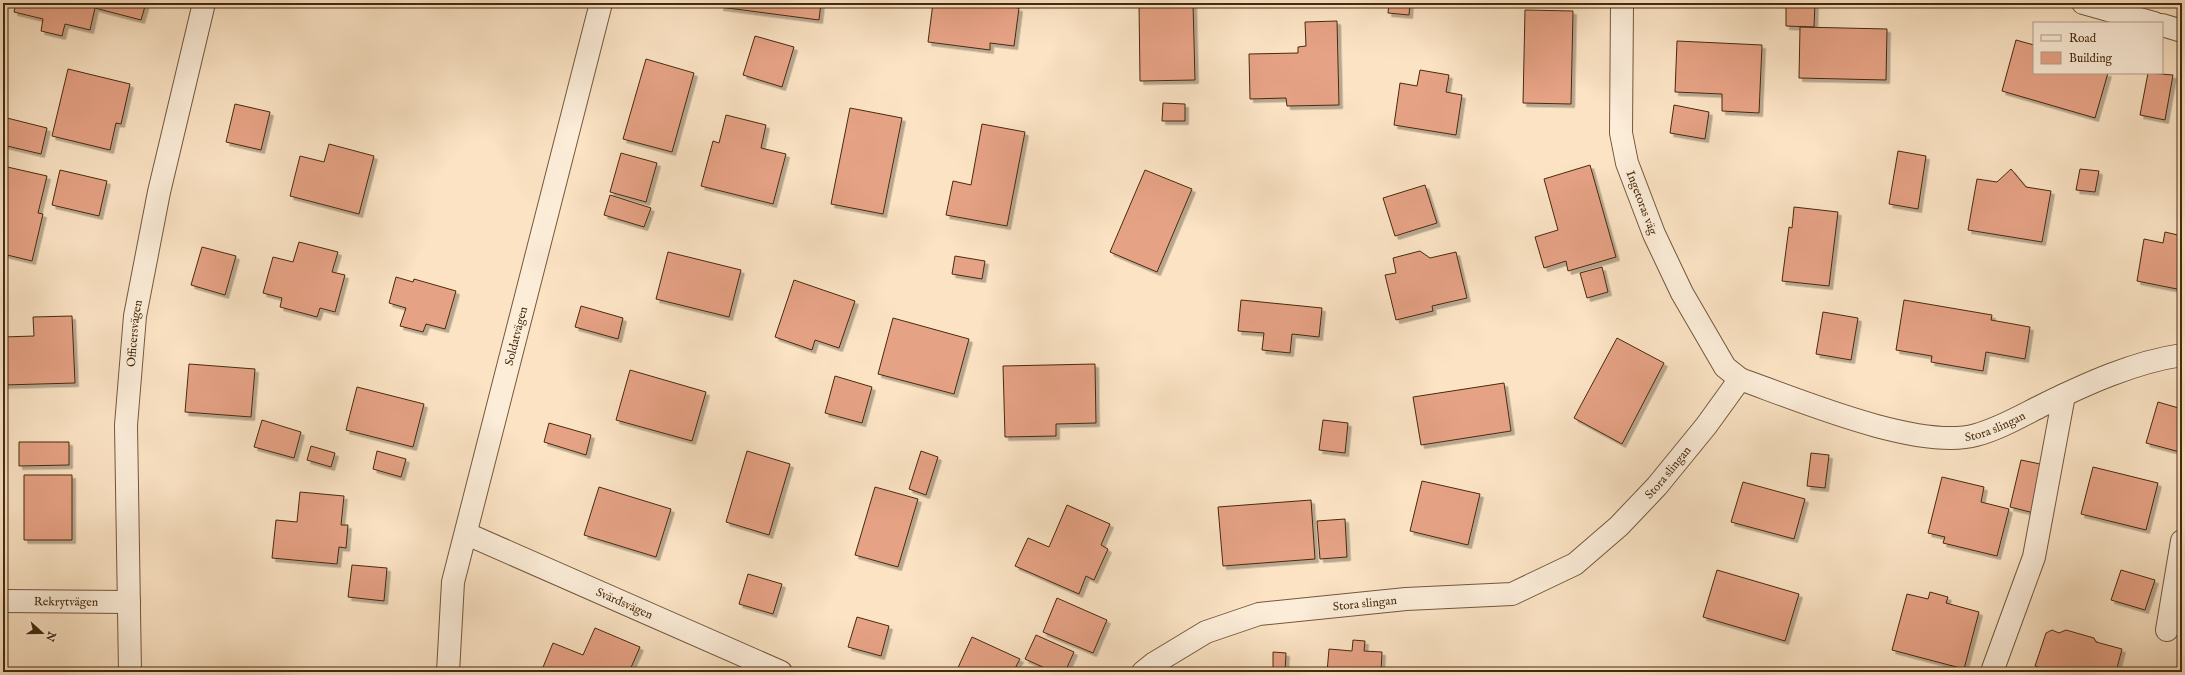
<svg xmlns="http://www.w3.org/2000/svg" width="2185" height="675" font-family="'IM FELL English',serif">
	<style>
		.building { fill: #e6a285; stroke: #462a0d; filter: url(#shadow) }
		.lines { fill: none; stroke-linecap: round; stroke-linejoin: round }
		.minor-casing { stroke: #73583b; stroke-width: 24 }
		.minor { stroke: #fcedd9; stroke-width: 22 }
		.labels { text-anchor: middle; stroke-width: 3; stroke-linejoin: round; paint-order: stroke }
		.street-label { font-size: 12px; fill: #462a0d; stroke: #fcedd9 }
	</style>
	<defs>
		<filter id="shadow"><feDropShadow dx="3.5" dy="3.5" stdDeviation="0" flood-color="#0004"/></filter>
	</defs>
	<rect width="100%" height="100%" fill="#fbe3c4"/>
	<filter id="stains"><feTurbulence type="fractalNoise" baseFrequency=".005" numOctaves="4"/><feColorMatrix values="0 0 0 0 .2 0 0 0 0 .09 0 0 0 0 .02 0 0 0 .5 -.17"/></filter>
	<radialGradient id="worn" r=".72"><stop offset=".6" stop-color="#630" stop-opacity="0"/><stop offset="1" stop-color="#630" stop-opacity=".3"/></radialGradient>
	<path class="building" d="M16 3H146L141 20 95 8 90 30 65 24 62 36 41 31 43 19 14 12Z
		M720 3H821L819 20 720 7Z
		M933 3H991V5L1019 8 1014 46 990 43V50L928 42Z
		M1139 3H1193L1195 80 1140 81Z
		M1389 3H1410L1409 15 1388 13Z
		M1786 3H1815L1814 27 1786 26Z
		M1525 10 1573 11 1571 104 1523 103Z
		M1337 21 1339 105 1287 106 1286 98 1250 99 1249 54 1298 53V47L1306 46 1305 22Z
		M1800 27 1887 29 1886 80 1799 78Z
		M755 36 794 47 782 87 743 75Z
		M2016 40 2034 45V73H2108L2095 118 2002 91Z
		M1677 41 1762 45 1759 113 1722 111V94L1675 92Z
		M646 59 694 73 672 152 623 139Z
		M68 69 130 84 121 124 116 123 110 150 52 136Z
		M1420 70 1449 75 1446 92 1462 95 1456 135 1394 125 1400 83 1417 86Z
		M2148 73 2173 75 2165 120 2140 115Z
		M1163 103 1185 104V121H1162Z
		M235 104 270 112 261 150 226 142Z
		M1674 105 1709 112 1705 139 1670 133Z
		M850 108 902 118 883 214 831 204Z
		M726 115 766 125 761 148 786 154 773 204 701 186 713 141 719 143Z
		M3 117 47 128 41 154 3 145Z
		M982 124 1025 132 1007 226 946 215 953 181 971 185Z
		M329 144 374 156 359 214 290 196 300 156 324 162Z
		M1898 151 1926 156 1918 209 1889 204Z
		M621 153 657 163 646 202 610 192Z
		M1590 165 1616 257 1568 271 1566 261 1544 268 1535 237 1558 230 1544 179Z
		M3 166 47 176 38 213 43 214 32 261 3 254Z
		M2011 169 2026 187 2051 191 2042 242 1968 230 1977 179 1997 182Z
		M2080 169 2099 171 2095 192 2076 190Z
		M60 170 107 181 99 216 52 205Z
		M1145 170 1192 189 1157 272 1110 252Z
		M1425 185 1437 223 1395 236 1383 198Z
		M610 195 651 208 644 227 604 215Z
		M1794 207 1838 212 1829 286 1782 281 1789 227 1792 228Z
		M2165 232 2182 236V290L2137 281 2144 239 2163 243Z
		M299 242 338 252 332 272 345 275 335 312 320 308 317 317 280 307 282 298 263 293 273 257 293 262Z
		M202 247 236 256 225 295 191 285Z
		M1420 251 1430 258 1456 252 1467 298 1432 306 1433 311 1396 320 1385 275 1396 273 1393 258Z
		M668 252 741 270 729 317 656 299Z
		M955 256 985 261 982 279 952 274Z
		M1602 267 1608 292 1587 298 1580 273Z
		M396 277 413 282 414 279 456 291 445 329 426 324 423 332 400 326 406 308 389 303Z
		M794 280 855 301 839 348 815 340 812 350 775 337Z
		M1241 300 1322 308 1319 337 1292 334 1290 353 1262 350 1264 333 1238 331Z
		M1904 300 1992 315 1991 320 2030 327 2025 359 1986 352 1983 371 1931 362 1932 356 1896 350Z
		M581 306 623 318 618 339 575 327Z
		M1823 312 1858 318 1851 360 1816 354Z
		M72 316 75 383 3 385V337L34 336 33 317Z
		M893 318 969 339 954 394 878 374Z
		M1617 338 1664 363 1622 444 1574 418Z
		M189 364 255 369 251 417 185 412Z
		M1095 364 1096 423 1056 424V436L1005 437 1003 366Z
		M630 370 706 392 692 441 616 420Z
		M835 376 872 387 862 423 825 413Z
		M1504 383 1511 431 1421 445 1413 397Z
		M357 387 424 404 413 447 346 430Z
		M2158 402 2182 409 2180 452 2146 443Z
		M262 420 301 432 294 458 254 447Z
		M1323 420 1348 423 1345 453 1319 450Z
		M549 423 591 435 586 455 544 442Z
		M19 442H69V465L19 466Z
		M311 446 335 453 331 467 307 460Z
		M377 451 406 459 401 477 373 469Z
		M747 451 790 464 769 535 726 522Z
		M921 451 938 457 926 495 909 489Z
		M1811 453 1829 455 1825 488 1807 486Z
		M2021 460 2045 465 2034 513 2010 507Z
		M2093 467 2158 483 2146 530 2081 514Z
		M24 475H72V540H24Z
		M1942 477 1984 487 1981 502 2009 509 1997 556 1943 543 1945 537 1928 533Z
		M1422 481 1480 494 1468 545 1410 531Z
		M1743 482 1805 499 1794 539 1731 522Z
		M599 487 671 509 656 557 584 535Z
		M875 487 918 499 898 567 855 555Z
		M300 492 344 496 341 525H348L346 548 339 547 337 564 272 558 276 520 297 522Z
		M1311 500 1315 559 1223 566 1218 507Z
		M1067 505 1110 524 1101 545 1108 549 1094 580 1086 576 1079 594 1015 566 1028 538 1049 547Z
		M1345 519 1347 557 1320 559 1317 521Z
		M352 565 387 568 384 601 348 597Z
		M1717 570 1799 594 1785 641 1703 617Z
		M2121 570 2155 580 2145 610 2111 600Z
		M748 574 782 584 773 614 739 604Z
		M1930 592 1948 597 1946 603 1979 612 1964 669 1892 650 1907 594 1928 599Z
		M1057 598 1107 620 1093 653 1043 632Z
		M857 617 889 626 881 656 848 647Z
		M595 628 640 647 629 672H541L553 643 583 655Z
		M2052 630 2059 633 2066 630 2094 638 2096 642 2122 649 2116 672H2047V670L2035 666 2046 633Z
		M1036 635 1074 652 1065 672H1054L1025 659Z
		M972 637 1020 659 1013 672H956Z
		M1353 640 1365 641 1364 651 1382 652 1381 672H1327L1329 649 1352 651Z
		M1273 652 1286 653 1285 672H1273Z
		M641 668 651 672H639Z
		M1262 668V672H1237V669Z
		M293 669 324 670V672H293Z"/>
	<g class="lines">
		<defs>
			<g id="minor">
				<path id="s1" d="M1622 3 1621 133 1627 163 1654 234 1682 293 1725 367 1740 379"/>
				<path d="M2083 3 2154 23"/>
				<path d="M2162 25 2182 31"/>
				<path id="s2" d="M467 534 781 672"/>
				<path id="s3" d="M3 601 129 602"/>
				<path d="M2167 630 2182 541"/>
				<path d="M1993 669 2034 557 2064 395"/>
				<path id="s4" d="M130 672 126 425 135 316 159 192 204 3"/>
				<path id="s5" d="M448 672 453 582 601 3"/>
				<path id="s6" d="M1143 672 1153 664 1206 632 1259 614 1406 599 1512 594 1575 564 1619 526 1657 486 1706 426 1740 379C1796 399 1919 451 1976 435 1999 429 2021 416 2043 405 2086 384 2134 362 2182 355"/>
			</g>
		</defs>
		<use href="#minor" class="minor-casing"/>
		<use href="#minor" class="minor"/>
	</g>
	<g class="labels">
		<g class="street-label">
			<text dy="4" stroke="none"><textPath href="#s1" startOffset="203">Ingetoras väg</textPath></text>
			<text dy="4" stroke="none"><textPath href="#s4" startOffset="339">Officersvägen</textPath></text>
			<text dy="4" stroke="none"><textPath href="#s5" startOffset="344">Soldatvägen</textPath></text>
			<text dy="4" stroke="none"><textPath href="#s6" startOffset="969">Stora slingan</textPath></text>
			<text dy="4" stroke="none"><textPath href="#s6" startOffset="585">Stora slingan</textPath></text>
			<text dy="4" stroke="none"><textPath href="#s3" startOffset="63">Rekrytvägen</textPath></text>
			<text dy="4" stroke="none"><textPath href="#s2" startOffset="172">Svärdsvägen</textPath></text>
			<text dy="4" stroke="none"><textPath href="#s6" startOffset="237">Stora slingan</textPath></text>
		</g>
	</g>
	<rect width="2185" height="675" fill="none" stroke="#fbe3c4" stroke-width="16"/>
	<rect x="4" y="4" width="2177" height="667" fill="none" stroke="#462a0d" stroke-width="2"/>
	<rect x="8" y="8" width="2169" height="659" fill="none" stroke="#462a0d"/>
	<rect x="2033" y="22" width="130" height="52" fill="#fcedd9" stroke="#b39f87"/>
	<rect x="2041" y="35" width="20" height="6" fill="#fcedd9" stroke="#b39f87"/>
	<text x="2069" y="42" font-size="12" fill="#462a0d">Road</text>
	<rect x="2041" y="52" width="20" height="12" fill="#e6a285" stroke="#b39f87"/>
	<text x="2069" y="62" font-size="12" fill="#462a0d">Building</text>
	<g transform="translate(42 633) rotate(111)" stroke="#fcedd9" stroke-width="3" paint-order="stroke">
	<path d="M0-3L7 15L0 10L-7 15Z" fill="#462a0d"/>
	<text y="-6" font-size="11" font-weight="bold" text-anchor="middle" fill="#462a0d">N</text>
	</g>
	<rect width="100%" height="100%" filter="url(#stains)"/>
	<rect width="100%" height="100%" fill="url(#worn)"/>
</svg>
